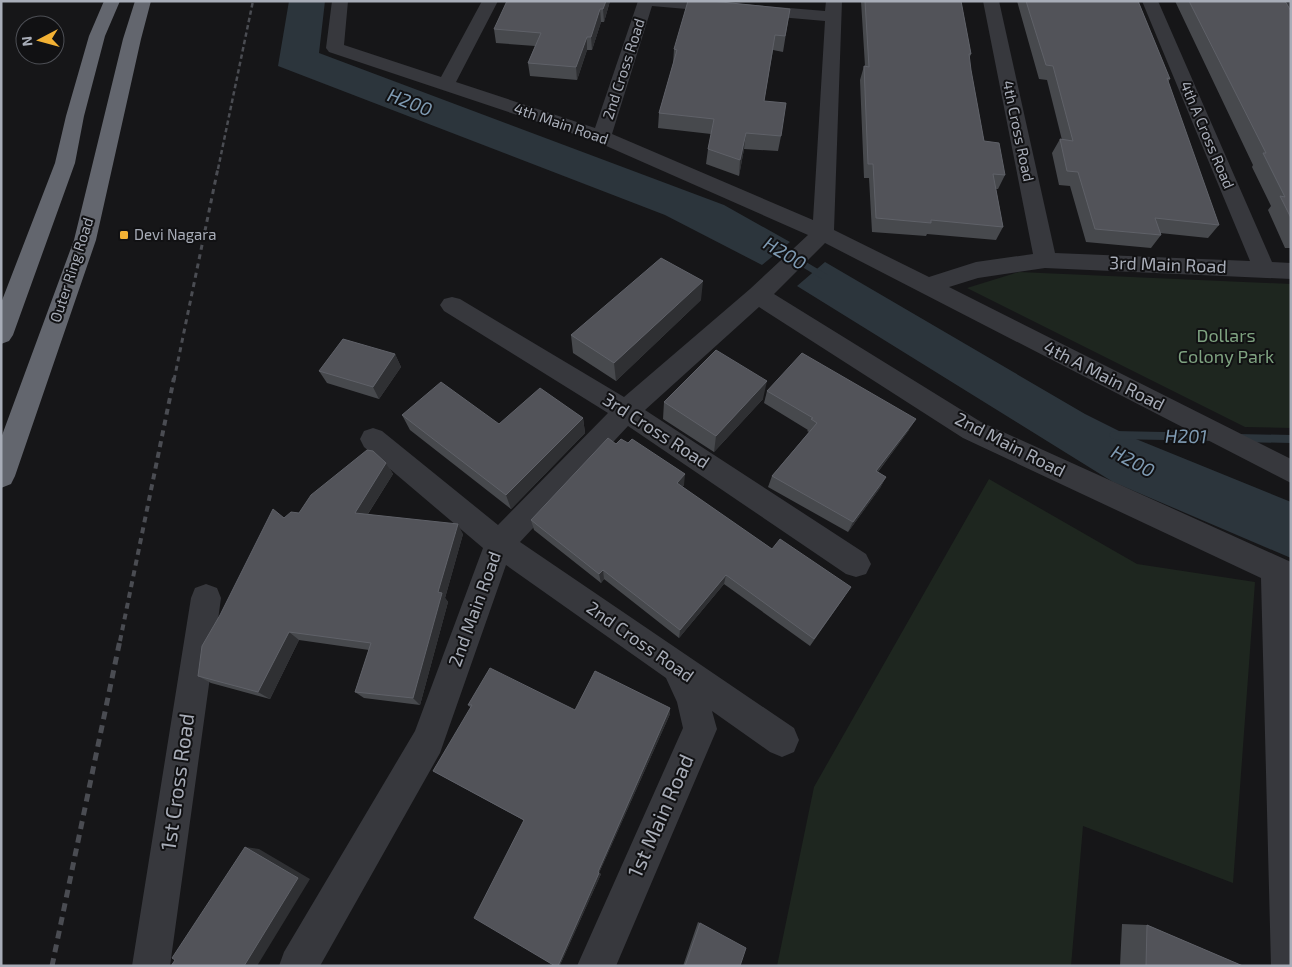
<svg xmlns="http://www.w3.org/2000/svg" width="1292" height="967" font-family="'Exo 2',sans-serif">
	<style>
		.green { fill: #1e261f }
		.water { fill: #2c353c }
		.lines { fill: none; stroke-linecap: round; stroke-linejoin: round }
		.stream { fill: #2c353c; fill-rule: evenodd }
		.minor { fill: #37383d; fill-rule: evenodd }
		.highway { fill: #63666e; fill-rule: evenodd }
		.rail-far3 { stroke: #4a4c52; stroke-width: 2.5; stroke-dasharray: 4.5 3; stroke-linecap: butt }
		.rail-far2 { stroke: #4a4c52; stroke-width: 3; stroke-dasharray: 5 4.5; stroke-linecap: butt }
		.rail-far1 { stroke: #4a4c52; stroke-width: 4; stroke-dasharray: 6 5; stroke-linecap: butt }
		.rail { stroke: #4a4c52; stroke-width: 5; stroke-dasharray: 8 6; stroke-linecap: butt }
		.wall { fill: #47494d }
		.shaded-wall { fill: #2f3033 }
		.building { fill: #525359; stroke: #5f6168 }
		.poi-dot { fill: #f2b134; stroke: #111113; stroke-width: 2 }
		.labels { text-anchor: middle; stroke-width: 4; stroke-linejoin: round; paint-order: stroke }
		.far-street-label { font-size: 15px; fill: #a8adb8; stroke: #111113 }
		.far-poi-label { font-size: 15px; fill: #a8adb8; stroke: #111113; text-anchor: start }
		.street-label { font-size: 18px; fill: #a8adb8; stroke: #111113 }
		.park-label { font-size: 18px; fill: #7fa381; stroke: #111113 }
		.water-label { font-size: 19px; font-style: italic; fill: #7f9bb3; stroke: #111113 }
		.near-street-label { font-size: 21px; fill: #a8adb8; stroke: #111113 }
	</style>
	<rect width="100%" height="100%" fill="#161618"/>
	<path class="green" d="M1019 272 1291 284V428L1245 427 967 288Z
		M989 479 1137 564 1255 582 1233 883 1083 826 1071 966H777L814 787Z"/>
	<path class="water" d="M289 1H325L319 53 724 205 790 242 762 265 665 215 278 66Z
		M825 262 1085 414 1131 437 1291 502V558L1113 482 797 286Z"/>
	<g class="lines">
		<path class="stream" d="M769 240 828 275V279H822L766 245 765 243Z
			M1114 431 1215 433 1218 434 1220 437 1218 440 1215 441 1114 439 1111 438 1109 435 1111 432Z
			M1237 434 1291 435V443L1237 442 1234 441 1232 438 1234 435Z"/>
		<path class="minor" d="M332 1H348L344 45 441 77 482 1H498L456 82 595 128 638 1H706L825 11 826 1H842L834 230 929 277 976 262 1033 254 983 1H999L1055 253 1250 261 1142 1H1158L1272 262 1291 263V279L1045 268 978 278 949 287 1291 459V483L825 243 774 294 981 422 1291 562V966H1271L1261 578 963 438 759 307 645 410 866 554 871 564 866 574 856 577 846 574 628 426 520 542 794 728 799 740 794 752 782 757 770 752 712 711 717 729 616 966H577L683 728 677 702 666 678 506 565 440 753 320 966H279L284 952 415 731 483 548 364 447 360 439 364 431 373 428 382 431 498 525 608 413 444 311 440 305 444 299 452 297 460 299 624 397 750 289 808 235 595 141 329 52 326 48ZM652 6 825 21 813 220 612 134Z
			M1180 1 1291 3V13L1188 6 1182 4Z
			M206 584 217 588 221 598 170 966H132L191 598 195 588Z"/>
		<path class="highway" d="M104 1H120L105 36 84 116 75 163 13 335 9 341 1 344V303L55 163 66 116 89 36Z
			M135 1H151L141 39 96 240 15 476 11 484 1 488V438L74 240 123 39Z"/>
		<path class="rail-far3" d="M218 169 253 1"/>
		<path class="rail-far2" d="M174 380 218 168"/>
		<path class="rail-far1" d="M120 641 174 378"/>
		<path class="rail" d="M52 966 120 640"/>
	</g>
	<path class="wall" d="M610 1 604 22H601L592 50H587L577 80 530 76 528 63 535 46 496 43 494 29Z
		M861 1H961L971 54 969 59 971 70 984 141 1005 175 998 189H996L1003 227 996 240 927 234 926 236 872 232 869 178H864L860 80 864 66H865Z
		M1017 1H1138L1170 79 1168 82 1219 225 1208 238 1160 233 1161 235 1151 248 1086 242 1070 186 1059 185 1052 153 1060 139 1062 140 1047 80 1039 79Z
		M1175 1H1285L1291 11V248H1285L1268 210 1271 206 1252 167 1253 165Z
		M790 9 783 52 773 50 764 101 781 136 778 151 744 149 739 176 706 164 708 149 711 134 658 128 659 113 673 64 674 49Z
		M701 300 616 381 573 353 571 335Z
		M395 354 401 367 379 399 327 383 319 371Z
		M767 391 909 430 878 472 886 477 880 488 848 532 768 487 772 476 809 432 807 431 808 430 764 403Z
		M763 399 714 452 663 419 664 402Z
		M402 415 499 424 583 418 585 433 511 509 410 430Z
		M616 444 684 485 682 487 772 549 845 596 810 646 724 584 679 638 604 579 601 583 534 530 531 520Z
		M386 463 393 474 368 514 463 534 445 598 448 602 420 705 364 698 355 692 369 650 299 640 270 699 211 683 198 676 284 518 299 513Z
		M468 705 575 710 670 708V714L599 873 601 874 560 965 559 966H555L523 820 433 771 471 708Z
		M698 922 700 923 740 966H683Z
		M1122 924 1147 925 1243 966H1120Z"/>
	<path class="shaded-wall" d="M606 1H610L604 22 603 9Z
		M600 9 601 22 592 50 591 37Z
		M587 37V50L577 80 576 67Z
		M746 133 744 149 739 176 740 160Z
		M703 281 701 300 616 381 614 363Z
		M395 354 401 367 379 399 373 387Z
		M767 381 763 399 714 452 716 436Z
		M583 418 585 433 511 509 506 495Z
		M916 419 909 430 870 482 876 471Z
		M386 463 393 474 362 523 355 513Z
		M685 474 684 485 676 494 677 483Z
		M886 477 880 488 848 532 853 522Z
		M458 524 463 534 445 598 448 602 420 705 413 698 438 592Z
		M603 570 604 579 601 583 599 574Z
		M726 575 724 584 679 638 680 630Z
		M289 632 299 640 270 699 258 692Z
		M670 708V714L599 873 601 874 560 965 558 966 598 872Z
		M245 847 259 849 310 879 257 966H244Z"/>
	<path class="building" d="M507 1H606L603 9H600L591 37H587L576 67 528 63 541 33 494 29Z
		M688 1H711L790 9 785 36 775 35 764 101 786 103 781 136 746 133 740 160 708 149 714 119 659 113 677 50 674 49Z
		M865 1H961L971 54H969L971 70 984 141 999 143 1005 175 993 174 1003 227 931 220V223L876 218 873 164H868L864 66 869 67Z
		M1026 1H1138L1170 79 1167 78 1219 225 1155 218 1161 235 1095 229 1078 172 1067 171 1060 139 1073 141 1053 66 1046 65Z
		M1189 1H1285L1291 11V218L1280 196 1285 197 1263 153H1266Z
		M661 258 703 281 614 363 571 335Z
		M343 339 395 354 373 387 319 371Z
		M716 350 767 381 716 436 664 402Z
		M802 353 916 419 876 471 886 477 853 522 772 476 817 423 811 419 813 418 767 391Z
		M441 382 499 424 540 388 583 418 506 495 402 415Z
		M608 438 616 444 621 439 628 443 632 439 685 474 677 483 772 549 780 539 851 587 814 639 726 575 680 630 603 570 599 574 531 520Z
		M367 450 373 451 386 463 355 513 458 524 438 592 442 593 413 698 355 692 371 643 289 632 258 692 198 676 202 646 220 615 273 509 284 518 291 512 299 513 311 495Z
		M490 668 575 710 595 671 670 708 598 872 599 873 558 966H555L474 918 524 820 433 771 472 705H468Z
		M245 847 298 878 244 966H171L175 960 172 958Z
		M700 923 746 948 740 966H685Z
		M1147 925 1243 966H1146Z"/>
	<rect class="poi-dot" x="119" y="230" width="10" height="10" rx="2.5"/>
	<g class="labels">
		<g class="far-street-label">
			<text transform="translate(624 69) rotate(-72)" y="5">2nd Cross Road</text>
			<text transform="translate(561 124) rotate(19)" y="5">4th Main Road</text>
			<text transform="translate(1018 131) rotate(78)" y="5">4th Cross Road</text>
			<text transform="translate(1207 135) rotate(67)" y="5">4th A Cross Road</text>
			<text transform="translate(72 270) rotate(-72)" y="5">Outer Ring Road</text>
		</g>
		<g class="far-poi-label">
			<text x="134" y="240">Devi Nagara</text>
		</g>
		<g class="street-label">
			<text transform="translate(1168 265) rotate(2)" y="6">3rd Main Road</text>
			<text transform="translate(1104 376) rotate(27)" y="6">4th A Main Road</text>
			<text transform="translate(656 431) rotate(33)" y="6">3rd Cross Road</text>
			<text transform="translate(1010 445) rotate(27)" y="6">2nd Main Road</text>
			<text transform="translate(475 609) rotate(-70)" y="6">2nd Main Road</text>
			<text transform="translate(640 642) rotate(35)" y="6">2nd Cross Road</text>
		</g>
		<g class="park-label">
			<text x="1226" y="342">Dollars<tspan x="1226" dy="21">Colony Park</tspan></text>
		</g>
		<g class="water-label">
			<text transform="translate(410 102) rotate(21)" y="7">H200</text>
			<text transform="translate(785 253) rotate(31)" y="7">H200</text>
			<text transform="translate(1186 436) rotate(1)" y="7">H201</text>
			<text transform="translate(1133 461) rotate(28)" y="7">H200</text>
		</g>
		<g class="near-street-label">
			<text transform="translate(178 782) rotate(-82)" y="7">1st Cross Road</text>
			<text transform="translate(661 816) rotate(-66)" y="7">1st Main Road</text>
		</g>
	</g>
	<rect width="1292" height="967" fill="none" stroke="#a8adb8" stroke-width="5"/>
	<g transform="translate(40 40) rotate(264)"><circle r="24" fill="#111113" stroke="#4d4f55"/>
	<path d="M0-4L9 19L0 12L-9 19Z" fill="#f2b134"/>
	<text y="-8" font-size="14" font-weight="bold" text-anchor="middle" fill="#a8adb8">N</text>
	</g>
</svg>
